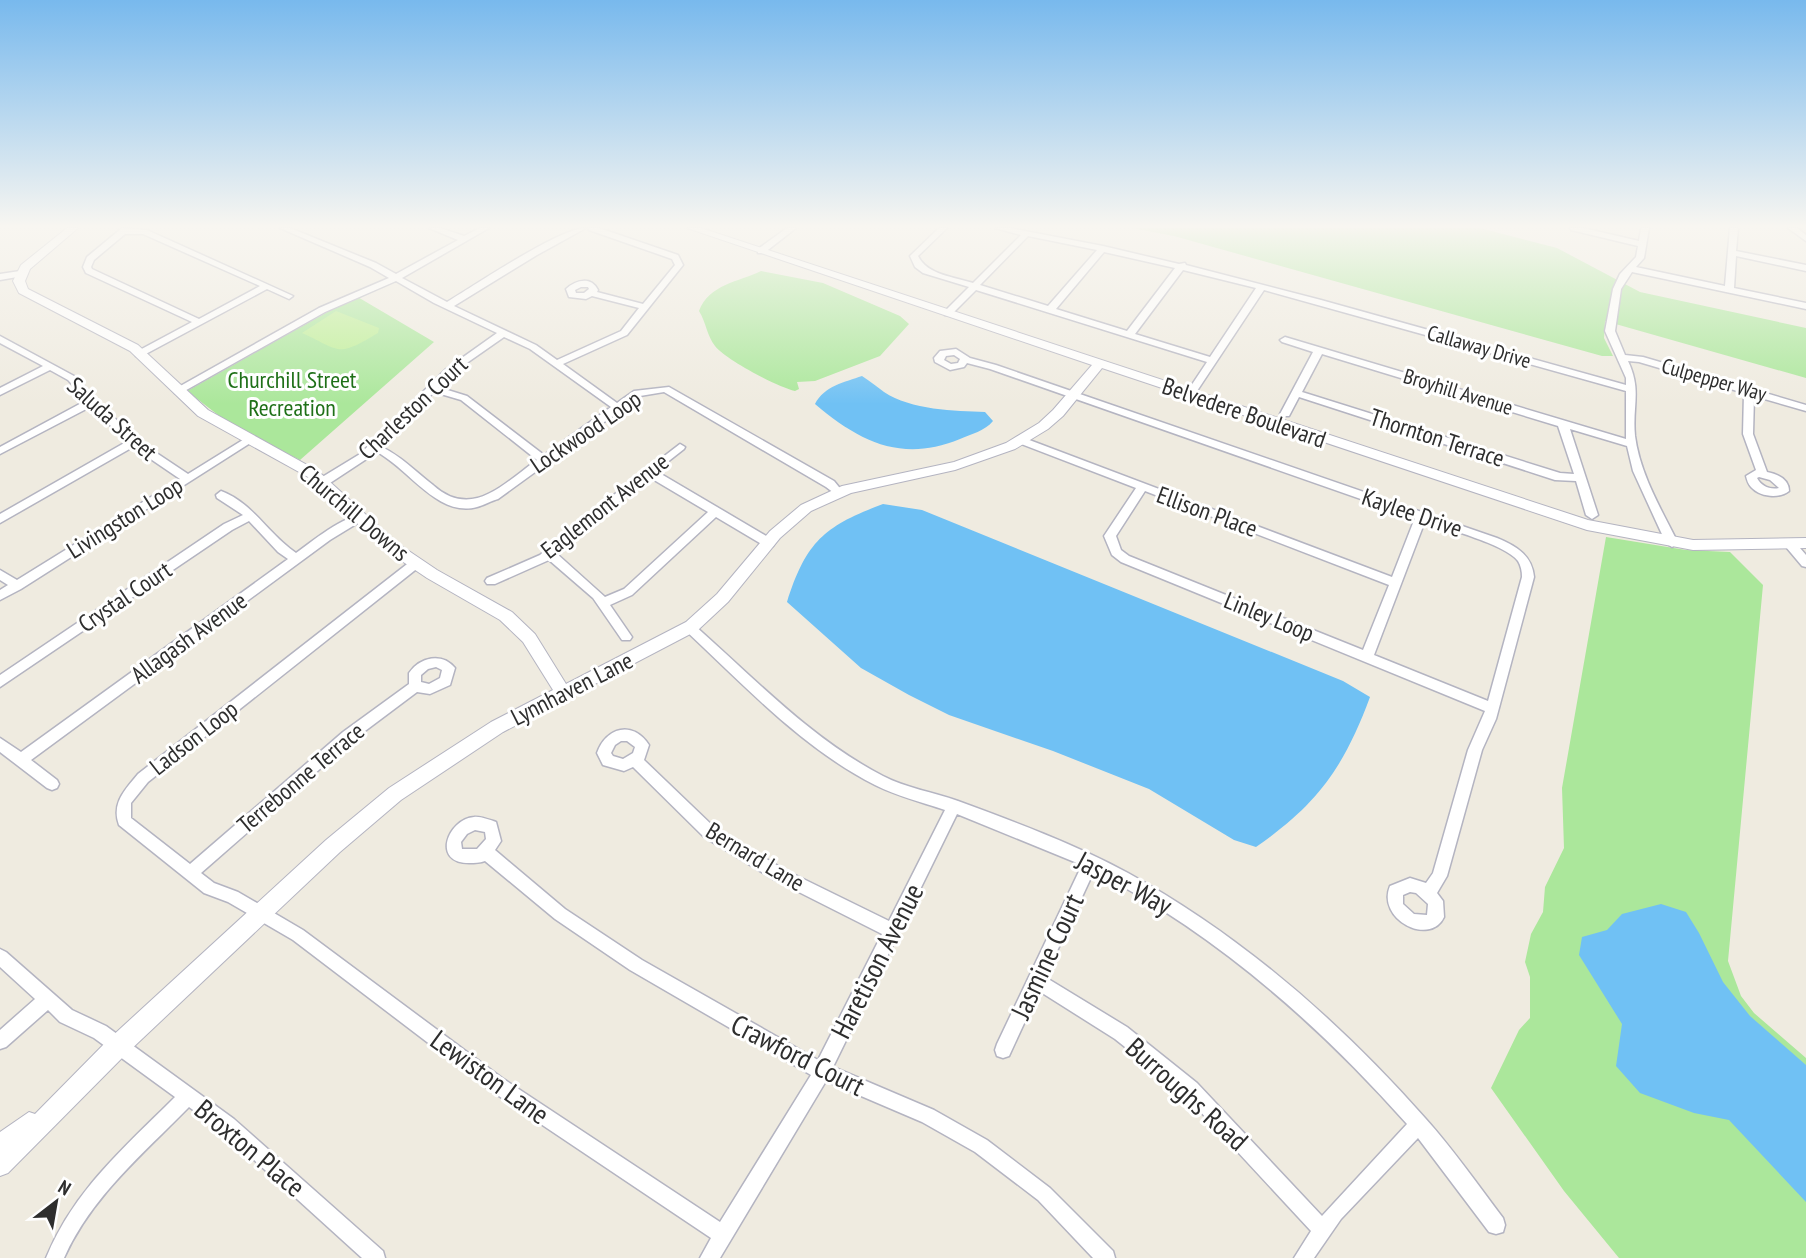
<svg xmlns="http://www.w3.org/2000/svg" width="1806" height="1258" font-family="'PT Sans Narrow',sans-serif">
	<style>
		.green { fill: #abe79b }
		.pitch { fill: #beef96 }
		.water { fill: #70c1f4 }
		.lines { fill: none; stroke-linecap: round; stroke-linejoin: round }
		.minor-casing { stroke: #b4b4c1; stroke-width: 3 }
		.tertiary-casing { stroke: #b4b4c1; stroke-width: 2 }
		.minor { fill: #fff; fill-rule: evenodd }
		.tertiary { fill: #fff; fill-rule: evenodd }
		.labels { text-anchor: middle; stroke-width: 6; stroke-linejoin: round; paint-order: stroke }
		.far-street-label { font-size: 21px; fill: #2e2e2e; stroke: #fff }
		.park-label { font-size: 24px; fill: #1f7018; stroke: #fff }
		.street-label { font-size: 24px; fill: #2e2e2e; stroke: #fff }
		.near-street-label { font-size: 28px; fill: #2e2e2e; stroke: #fff }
	</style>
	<rect width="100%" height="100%" fill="#efebe0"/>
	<path class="green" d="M1132 228H1480L1557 248 1640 292 1806 328V378L1605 321 1604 338 1613 356H1602L1174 236Z
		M761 271 823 283 900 316 909 324 880 356 815 381 797 382 799 389 795 391C776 386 726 360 715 346 707 336 706 322 699 311 709 284 739 282 761 271Z
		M356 296 434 342 300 460 231 425 187 391Z
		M1606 537 1686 550 1730 552 1763 585 1728 961 1741 996 1754 1013 1806 1058V1258H1619L1564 1191 1491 1088 1519 1030 1530 1018V977L1525 962 1531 934 1543 912 1545 887 1564 848 1562 788Z"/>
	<path class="pitch" d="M336 311 379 328 378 333C336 358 342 351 302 333Z"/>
	<path class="water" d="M862 376C870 381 877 387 884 392 911 410 955 411 985 412L993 421C985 431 971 434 960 439 902 463 860 442 815 404 824 386 845 382 862 376Z
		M883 504 922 510 1343 681 1370 697C1344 767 1318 804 1256 847L1234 840 1149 789 1053 751 949 715 909 695 861 668 787 602C806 542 824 526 883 504Z
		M1661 904 1686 912 1699 933 1723 982 1750 1016 1806 1065V1202L1729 1120 1694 1113 1640 1093 1616 1066 1622 1024 1579 955 1582 937 1607 930 1622 914Z"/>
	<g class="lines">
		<defs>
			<path id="minor" d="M122 228 147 230 293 296 289 299 267 289 142 356H136V352L192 322 86 273 83 267 87 257ZM125 234H143L260 286 199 319 92 269 91 267 94 260Z
				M280 228H290L376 263 396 274 458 240 429 228H440L464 236 480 228H489L402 278 447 302C474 286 559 228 586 228L537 255 454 306 536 345 557 360 621 331 639 308 592 296 586 299 569 297 566 289C576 280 591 276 598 290L597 292 643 304 675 265 672 259 589 230 588 228H599L678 255 683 265 627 335 563 364 617 403 634 391 669 387 834 481 843 492 838 496 826 487 664 392 640 396 498 499C491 501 484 505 477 507 437 518 408 467 375 451L368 458 327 485H319L318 482 319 479 360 454 445 370 497 333 434 303 396 281 325 312 181 393H175V389L319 308 389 278 370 267ZM581 287H588L589 289 584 293H576L575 290ZM504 337 530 349 611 407 544 455 467 396 438 387 451 374ZM434 392 461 400 537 460C503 484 472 520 433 485 415 471 401 456 380 446Z
				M787 228H796L764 253H758V249Z
				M939 228H947L918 256C927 275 955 277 973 283L1021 235 995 228H1010L1103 246 1179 264 1185 263 1186 265 1321 300 1626 385V378L1605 331 1613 289 1620 274 1636 257 1638 246 1571 230 1570 228H1583L1639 241 1641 228H1649L1644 258 1636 267 1725 286 1730 228H1738L1736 251 1806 265V271L1736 256 1734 288 1806 303V309L1632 272 1621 289 1615 331 1625 355 1643 357 1806 405V411L1754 396 1753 434 1767 472C1777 474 1789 479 1789 491 1779 499 1760 497 1751 487 1748 484 1747 480 1746 476L1756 470 1743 434 1744 393 1639 362 1628 361C1642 391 1632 405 1635 436 1640 474 1661 509 1678 543L1672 547 1666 543 1633 471 1627 446 1570 429 1598 515 1592 519 1586 515 1576 481 1555 480 1299 397 1289 416H1281L1280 414 1313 352 1282 342 1280 340 1285 337 1626 439V391L1264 290 1193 397H1187L1185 395 1207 362 976 290 951 315H945V311L969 287 923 273 915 267 910 256ZM1028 236 1097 250 1048 306 980 285ZM1104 252 1175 268 1127 331 1056 309ZM1183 270 1256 288 1210 357 1135 334ZM1322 354 1558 426 1574 474 1560 473 1302 392ZM1759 477 1770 480 1779 488C1770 490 1761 486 1757 478Z
				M1788 228H1797L1806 235V241Z
				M20 271 23 272V276L0 280V274Z
				M0 336 74 376 134 438 188 474 246 438 250 437 255 440 21 589 0 600V590L8 585 0 580V570L17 580 180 479 133 447 0 523V514L126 442 92 406 0 454V447L87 400 68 380 50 370 0 395V388L43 366 0 343Z
				M956 349 970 358 996 365 1497 538C1516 546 1532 555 1534 577L1496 719 1482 750 1447 876 1437 893 1443 901 1444 917C1430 947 1376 919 1390 886L1410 878 1426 883 1433 873 1468 750 1485 711 1121 562 1112 555 1104 536 1136 488 1016 442 1015 440 1020 437 1024 438 1392 577 1415 518 990 369 967 363 964 367 950 370 935 362 934 358 940 351ZM954 355 960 359 958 363 951 364 944 360 946 356ZM1145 491 1389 585 1363 650 1129 556 1121 550 1116 536ZM1425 521C1446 529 1505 544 1518 561 1521 566 1522 571 1522 577L1488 701 1374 655ZM1410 892 1416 893 1428 904 1427 915 1414 914 1403 904V895Z
				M680 444 685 447 684 449 656 471 773 540 775 543 773 546H765L716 517 632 595 610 605 632 637 630 640H622L593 598 549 560 495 584H487L485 581 487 578 540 555 563 534ZM649 477 708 512 624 589 605 597 556 553Z
				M221 491C253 503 268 534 296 553 311 542 347 513 364 515L366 518 330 540 31 760 57 780 59 784 57 788 52 790 47 788 0 752V738L21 752 288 559 278 552 249 521 232 530 0 687V675L224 524 243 515 217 498 216 495Z
				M1790 540 1794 541 1806 555V567L1802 566 1786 547 1784 544Z
				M415 560 421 564 419 567 148 782 131 803V818L190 864 343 732 409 684V673C420 657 442 652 455 668L450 685 430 694 417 692 353 740 201 873 214 883 238 892 303 930 502 1078 720 1222 811 1075 630 970 555 919 485 861C479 863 475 863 469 863 431 863 448 819 474 817 480 816 490 820 496 822L501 841 495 850 565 909 642 960 818 1060 882 934 773 879 704 837 633 767 624 771 603 765 597 753C606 727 633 720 649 745L644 760 714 827 783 869 889 921 945 810C921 802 897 796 875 785 802 748 744 685 685 630L683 627 685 624H693C753 677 811 739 883 776 906 788 933 792 958 801 1015 822 1074 844 1128 873 1242 936 1340 1022 1425 1118 1453 1149 1478 1185 1503 1218L1505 1225 1503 1232 1496 1234 1489 1232 1418 1138 1341 1219 1314 1258H1294L1311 1231 1185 1095 1115 1039 1039 991 1009 1056 1003 1058 997 1056 995 1050 997 1044 1082 865 957 814 833 1067 934 1110 987 1140 1050 1188 1113 1251 1115 1258H1093L1038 1200 975 1152 922 1122 826 1081 720 1258H700L711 1238 490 1090 293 940 228 902 204 893 119 825C111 803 125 790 138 774L411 561ZM436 667 442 670 440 678 429 684 421 682V675L428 669ZM621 741H627L635 747 633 753 623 759 613 756 611 753 615 745ZM475 830 485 832 486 839 477 849H462L461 842 467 834ZM1094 871C1215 933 1317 1023 1407 1124L1322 1216 1197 1083 1127 1027 1045 977Z
				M0 949 6 952 72 1010 106 1026 234 1119 383 1251 385 1258H362L222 1131 189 1107C143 1154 91 1197 64 1258H46C74 1190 124 1148 175 1097L94 1038 60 1022 48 1010 6 1047 0 1049V1030L35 999 0 967Z"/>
			<path id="tertiary" d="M67 228H78L30 269 25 281 28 289 138 345 208 410 318 471 397 543 437 570 512 612 535 634 566 684 686 622 717 594 770 531 801 505 842 486 954 462 1006 443 1039 423 1053 410 1092 365 687 228H701L1588 520 1693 540 1806 538V548L1693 550 1587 530 1102 368 1063 416 1048 429 1015 449 955 470 851 493 811 511 780 538 728 602 698 630 503 732 401 800 340 852 125 1055 8 1173 0 1176V1132L29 1112 35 1114 109 1039 326 840 389 788 491 722 553 690 523 642 500 620 427 578 387 551 308 477 198 416 130 351 19 293 13 281 21 265Z"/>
		</defs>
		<use href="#minor" class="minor-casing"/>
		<use href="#tertiary" class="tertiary-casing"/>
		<use href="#minor" class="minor"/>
		<use href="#tertiary" class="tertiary"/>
	</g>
	<linearGradient id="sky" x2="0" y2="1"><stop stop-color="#78b9ed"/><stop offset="0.56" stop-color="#f8f6f1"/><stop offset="1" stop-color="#f8f6f1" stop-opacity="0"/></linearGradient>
	<rect width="1806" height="404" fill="url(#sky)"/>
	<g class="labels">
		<g class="far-street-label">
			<text transform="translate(1479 347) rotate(16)" y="7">Callaway Drive</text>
			<text transform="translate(1714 380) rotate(16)" y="7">Culpepper Way</text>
			<text transform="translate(1458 392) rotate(17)" y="7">Broyhill Avenue</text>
		</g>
		<g class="park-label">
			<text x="292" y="388">Churchill Street<tspan x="292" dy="28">Recreation</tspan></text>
		</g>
		<g class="street-label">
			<text transform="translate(413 408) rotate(-43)" y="8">Charleston Court</text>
			<text transform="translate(1244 413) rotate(19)" y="8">Belvedere Boulevard</text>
			<text transform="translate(112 419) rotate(42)" y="8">Saluda Street</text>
			<text transform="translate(586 432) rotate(-34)" y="8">Lockwood Loop</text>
			<text transform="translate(1437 438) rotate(18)" y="8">Thornton Terrace</text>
			<text transform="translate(605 506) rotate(-38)" y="8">Eaglemont Avenue</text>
			<text transform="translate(1207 512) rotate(20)" y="8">Ellison Place</text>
			<text transform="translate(354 513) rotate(40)" y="8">Churchill Downs</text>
			<text transform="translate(1412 513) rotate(19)" y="8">Kaylee Drive</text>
			<text transform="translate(125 518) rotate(-32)" y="8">Livingston Loop</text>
			<text transform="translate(125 597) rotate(-34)" y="8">Crystal Court</text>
			<text transform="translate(1269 617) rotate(22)" y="8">Linley Loop</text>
			<text transform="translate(189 638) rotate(-36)" y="8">Allagash Avenue</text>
			<text transform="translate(572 689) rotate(-27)" y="8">Lynnhaven Lane</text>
			<text transform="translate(194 738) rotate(-38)" y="8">Ladson Loop</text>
			<text transform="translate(301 778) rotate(-40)" y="8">Terrebonne Terrace</text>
			<text transform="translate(755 857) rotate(31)" y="8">Bernard Lane</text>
		</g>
		<g class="near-street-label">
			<text transform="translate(1124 883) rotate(28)" y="10">Jasper Way</text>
			<text transform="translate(1047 956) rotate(-65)" y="10">Jasmine Court</text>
			<text transform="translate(877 961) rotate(-63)" y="10">Haretison Avenue</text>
			<text transform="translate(798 1055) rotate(27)" y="10">Crawford Court</text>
			<text transform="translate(490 1077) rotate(36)" y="10">Lewiston Lane</text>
			<text transform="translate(1187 1094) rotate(42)" y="10">Burroughs Road</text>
			<text transform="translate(250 1148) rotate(40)" y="10">Broxton Place</text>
		</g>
	</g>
	<g transform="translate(56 1202) rotate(31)" stroke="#ffffff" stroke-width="5" paint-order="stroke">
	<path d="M0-5L12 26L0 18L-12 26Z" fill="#2e2e2e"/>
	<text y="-10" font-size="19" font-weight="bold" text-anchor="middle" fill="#2e2e2e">N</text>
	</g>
</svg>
